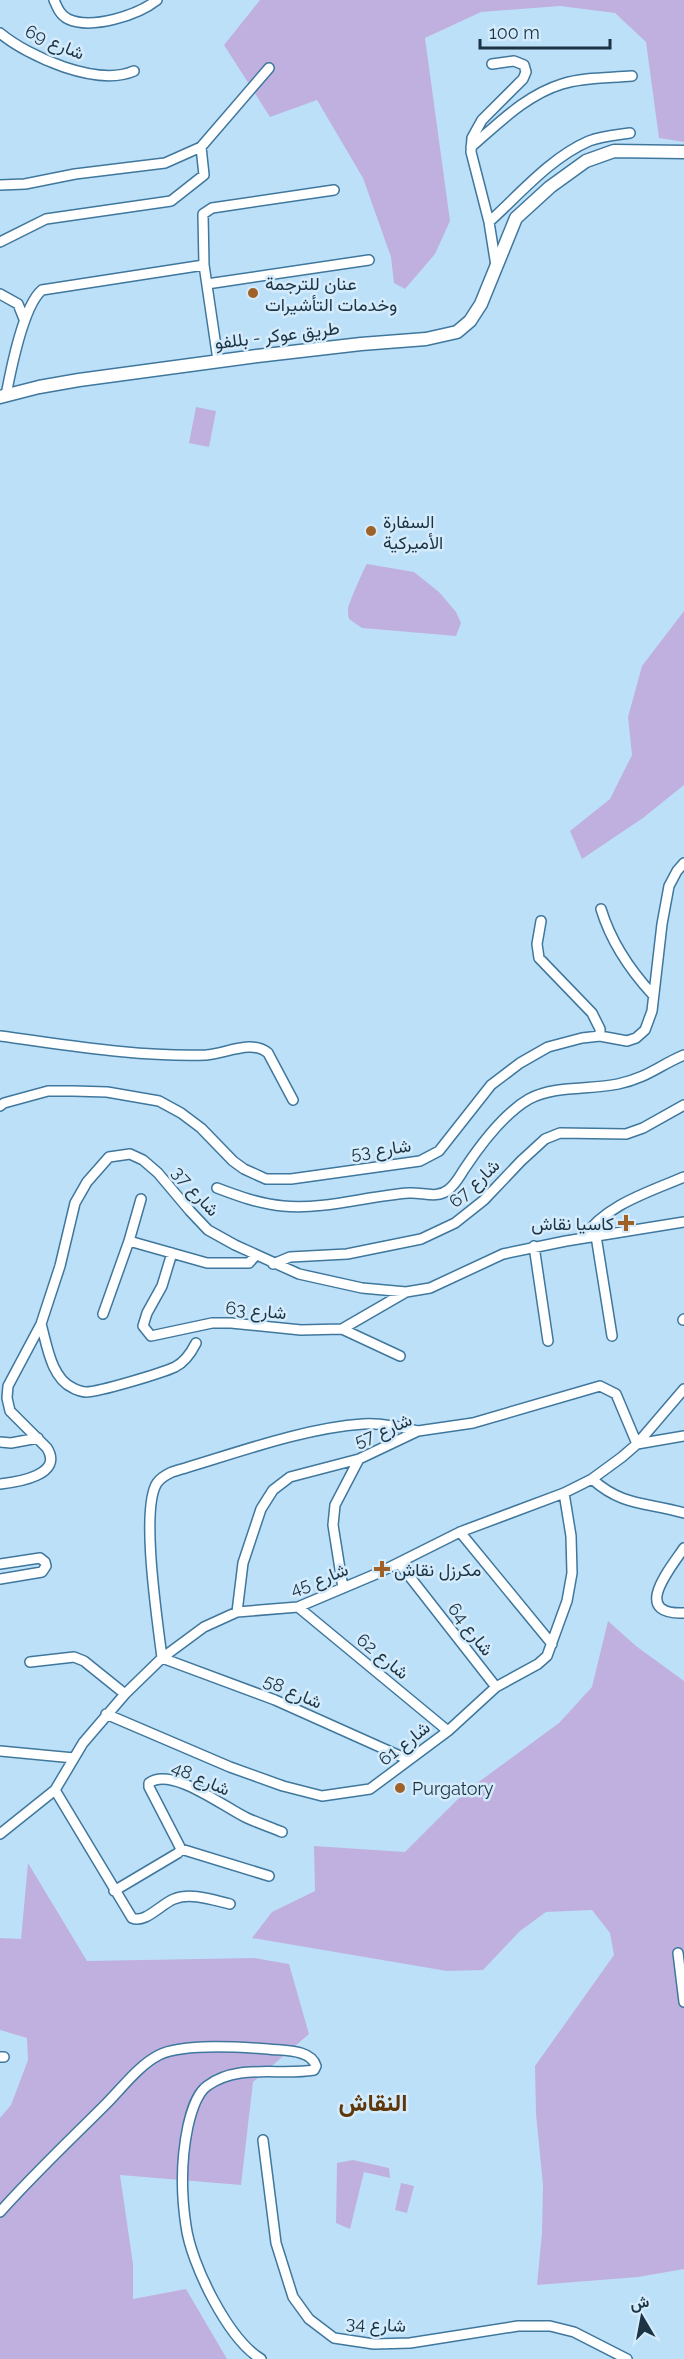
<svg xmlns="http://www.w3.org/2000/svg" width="684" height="2359" font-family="Raleway,Vazirmatn,sans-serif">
	<rect width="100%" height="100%" fill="#bde0f9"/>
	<path fill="#c0b0df" d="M260,0H684V142L659,138L646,42L615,13L560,6L481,12L425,38L450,221L435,254L405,289L394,283L391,257L363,178L317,100L270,117L224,45Z
		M196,407L216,411L209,447L189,443Z
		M367,564L414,572L439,592L456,612L461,623L456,636L362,628L349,619C348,616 348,613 348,609C348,605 364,568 367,564Z
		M684,611V785L643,818L582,859L570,831L610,799L632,755L628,717L642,666Z
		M608,1621L636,1646L684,1681V2269L638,2277L537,2285L542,2233L543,2185L536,2114L535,2066L614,1955L610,1933L592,1910L546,1912L520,1931L483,1970L447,1971L252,1938L272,1912L315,1891L314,1846L405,1852L465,1792L559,1723L592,1687Z
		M28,1863L87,1961L254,1958L289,1964L309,2034L253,2082L241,2185L120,2175L133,2264V2299L186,2289L227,2359H0V2118L11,2105L28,2060L27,2038L0,2030V1938L21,1939Z
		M353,2160L389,2168L390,2178L364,2172L350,2229L336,2223L337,2163Z
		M401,2183L414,2186L407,2213L395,2210Z"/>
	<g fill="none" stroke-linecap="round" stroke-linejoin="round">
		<g stroke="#3f779d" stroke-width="12">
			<path id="minor" d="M54,0C57,7 60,15 68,19C92,30 138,15 157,0
				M0,33C29,57 97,87 134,71
				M492,64L514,61L524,65L526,72L523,79L482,120L472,138L471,152L489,222L496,266
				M471,147C499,123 526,95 562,84C584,77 609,78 632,76
				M0,185L25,184L75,174L165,163L201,147L269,68
				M489,222C520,194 550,158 589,141C602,136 617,135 630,133
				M0,242L46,219L171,201L204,175L201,147
				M207,284L369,260
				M0,294L18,304L24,319
				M218,360L204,265L203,214L212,208L334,190
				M6,395C11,369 23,306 42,290L204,265
				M601,909C611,942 630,970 653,995
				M541,921L537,944L539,958L592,1013L600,1029V1036
				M0,1036C68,1045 137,1057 206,1055C225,1054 252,1039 268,1053L293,1100
				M0,1106L4,1103L48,1091H73L107,1092L159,1101L181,1113L201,1128L233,1161L244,1169L266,1179H291L420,1161L439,1151L491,1085L520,1063L548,1047L582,1038L600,1036L627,1041L636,1038L645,1030L652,1011L662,924L669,886L677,871L684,863
				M217,1188C238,1196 260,1204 283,1206C324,1210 367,1196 409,1193C422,1192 437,1199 448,1190C456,1184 459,1177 465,1168C481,1144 503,1114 529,1099C555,1085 590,1090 618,1084C647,1078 660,1065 684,1055
				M596,1236L612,1336
				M583,1238C605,1205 649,1192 684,1177
				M129,1241L207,1263H249L256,1255
				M534,1246L548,1341
				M172,1253L162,1286L147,1313L143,1326L151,1336L212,1323H231L301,1330L342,1329L406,1292
				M273,1264L290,1257L347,1254L421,1239L455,1223L484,1200L521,1161L545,1139L560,1133L626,1134L643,1128L684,1105
				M103,1314L129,1241L141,1199
				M683,1320L684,1319
				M41,1324C47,1345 51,1378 73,1388C76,1390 83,1392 86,1392C99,1392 162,1373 175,1367C185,1362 191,1353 196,1343
				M342,1329L400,1356
				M0,1442L11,1443L38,1438
				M592,1479C623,1507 647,1502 684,1513
				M0,1484C18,1482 64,1475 47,1448L10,1411L7,1398L8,1386L41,1324L60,1266L75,1203L87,1182L109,1157L130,1154L143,1160L158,1173L190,1211L208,1230L235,1245L299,1274L362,1288L406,1292L430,1288L503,1254L566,1241L684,1222
				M460,1532L552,1644
				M684,1548C669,1570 631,1615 684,1613
				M399,1563L496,1687
				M0,1564L40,1558L45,1562L46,1566L42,1572L0,1579
				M343,1588L333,1525L335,1505L359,1459
				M298,1607L448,1731
				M237,1612L243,1563L261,1509L273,1490L290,1477L359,1459L418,1431L473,1423L600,1386L616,1394L637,1444L684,1436
				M30,1662L74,1657L84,1661L125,1694
				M106,1714L230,1767L283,1786L322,1796L370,1789L448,1731L496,1687L538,1664L547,1656L567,1601L572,1573L571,1536L564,1493
				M0,1751L74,1758
				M409,1760L275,1700L162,1658C158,1624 140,1509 157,1483C161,1477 166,1475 172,1472C231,1455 302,1428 363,1424C382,1423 400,1427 418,1431
				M55,1790L132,1918C145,1924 161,1904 174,1899C191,1892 213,1900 230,1904
				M0,1834L55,1790L83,1743L125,1694L162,1658L204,1627L237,1612L298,1607L376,1574L460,1532L564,1493L592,1479L622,1457L637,1444L684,1389
				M181,1849L269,1876
				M114,1891L178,1853L181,1849L149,1787V1783C172,1766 225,1808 247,1818C258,1823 270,1827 282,1832
				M678,1953L684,2002
				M0,2057H4
				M263,2140L276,2243L293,2297L309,2319L334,2338L374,2344L410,2343L518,2326H550L574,2332L627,2359
				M0,2212C34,2174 70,2140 106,2104C122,2088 139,2065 159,2055C183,2043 241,2047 268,2049C284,2051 311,2049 316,2066L314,2070C280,2076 238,2063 207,2086C196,2094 191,2113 188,2126C181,2159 181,2193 186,2226C191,2264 228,2339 261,2359"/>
		</g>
		<g stroke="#3f779d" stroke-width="15">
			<path id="tertiary" d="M0,397L39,387L79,380L257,356L361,344L426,339L457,332L470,321L481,304L516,218L550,187L586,161L614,151L684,152"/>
		</g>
		<use href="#minor" stroke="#fff" stroke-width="9"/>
		<use href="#tertiary" stroke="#fff" stroke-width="12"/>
	</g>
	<g fill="#9f6127" stroke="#d4ebfc" stroke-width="2">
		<circle cx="253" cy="293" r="6"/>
		<circle cx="371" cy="531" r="6"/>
		<path d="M623 1214h6v6h6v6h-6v6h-6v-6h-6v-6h6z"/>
		<path d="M379 1560h6v6h6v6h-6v6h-6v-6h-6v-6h6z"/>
		<circle cx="400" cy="1788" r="6"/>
	</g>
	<g text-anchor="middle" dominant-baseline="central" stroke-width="5" stroke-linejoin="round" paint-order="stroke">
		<g font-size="18" fill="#1b3343" stroke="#d4ebfc">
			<text transform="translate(55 42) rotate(23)">شارع 69</text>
			<text transform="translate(277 335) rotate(-7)">طريق عوكر - بللفو</text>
			<text transform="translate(381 1149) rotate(-8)">شارع 53</text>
			<text transform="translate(474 1183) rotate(-43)">شارع 67</text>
			<text transform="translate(196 1191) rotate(48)">شارع 37</text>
			<text transform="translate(256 1310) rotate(5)">شارع 63</text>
			<text transform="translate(383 1430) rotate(-23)">شارع 57</text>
			<text transform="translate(319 1579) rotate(-21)">شارع 45</text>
			<text transform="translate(471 1629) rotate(52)">شارع 64</text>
			<text transform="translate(383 1656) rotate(39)">شارع 62</text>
			<text transform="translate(293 1691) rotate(23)">شارع 58</text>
			<text transform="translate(404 1743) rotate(-38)">شارع 61</text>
			<text transform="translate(201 1778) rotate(23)">شارع 48</text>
			<text transform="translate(376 2324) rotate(3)">شارع 34</text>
		</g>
		<g font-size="18" fill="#1b3343" stroke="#d4ebfc" text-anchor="start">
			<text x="265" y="283">عنان للترجمة<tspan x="265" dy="21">وخدمات التأشيرات</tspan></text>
			<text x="383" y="521">السفارة<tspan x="383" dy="21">الأميركية</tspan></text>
			<text x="614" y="1223" text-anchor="end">كاسيا نقاش</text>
			<text x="394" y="1569">مكرزل نقاش</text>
			<text x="412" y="1788">Purgatory</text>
		</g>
		<g font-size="24" font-weight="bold" fill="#5f350a" stroke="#d4ebfc">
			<text x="373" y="2102">النقاش</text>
		</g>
	</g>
	<g transform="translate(642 2317) rotate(350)" stroke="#d4ebfc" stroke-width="4.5" paint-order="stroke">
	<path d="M0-4.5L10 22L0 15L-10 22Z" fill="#1b3343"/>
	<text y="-9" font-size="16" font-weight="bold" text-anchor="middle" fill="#1b3343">ش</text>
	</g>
	<path d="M480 39v9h130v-9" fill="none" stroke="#1b3343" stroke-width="3"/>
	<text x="489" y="39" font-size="18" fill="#1b3343" stroke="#d4ebfc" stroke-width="4.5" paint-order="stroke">100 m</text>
</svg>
